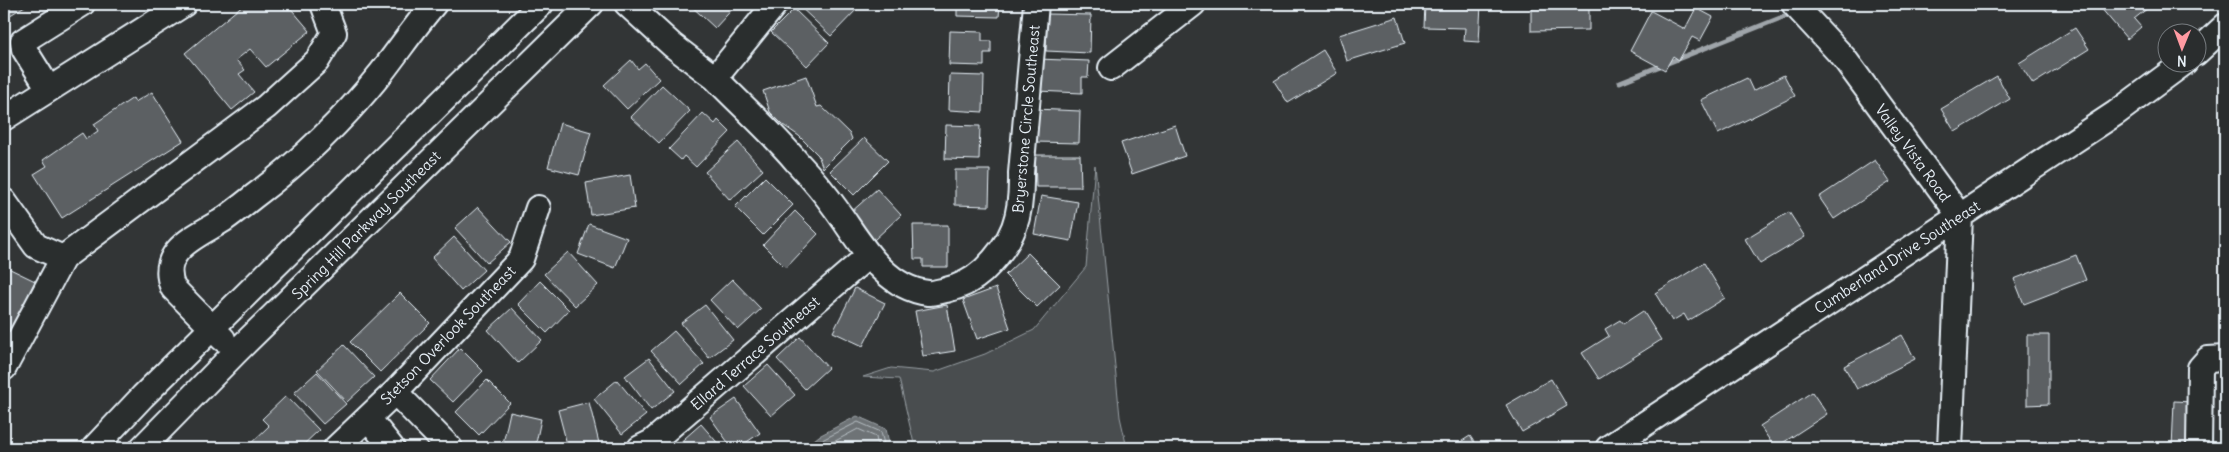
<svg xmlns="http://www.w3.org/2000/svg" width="2229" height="452" font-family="Delius,sans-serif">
	<rect width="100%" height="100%" fill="#323536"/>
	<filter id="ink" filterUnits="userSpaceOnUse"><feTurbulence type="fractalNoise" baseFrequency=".02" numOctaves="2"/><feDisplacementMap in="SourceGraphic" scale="10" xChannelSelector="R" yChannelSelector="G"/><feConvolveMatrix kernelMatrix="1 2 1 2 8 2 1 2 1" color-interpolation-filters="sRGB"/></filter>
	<g filter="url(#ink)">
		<path fill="#494d4f" stroke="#989fa4" d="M1095,165L1120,417L1127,448H915L899,379L863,377L891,368L934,372L985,354L1034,330L1086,267Z"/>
		<path fill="#6e7376" stroke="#9fa5aa" d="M857,416L886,429L890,448H804L819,436Z"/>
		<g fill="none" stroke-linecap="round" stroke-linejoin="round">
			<path stroke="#b7bfc4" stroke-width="1" d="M812,448L822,440L858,422L881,432L885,448
				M822,448L858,429L876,437L878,448"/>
			<path stroke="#9fa5aa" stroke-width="5" d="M1806,8L1817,4
				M1620,82L1793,13"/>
		</g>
		<path fill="#5c6063" stroke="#e8f1f8" d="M4,4H28L4,19Z
			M244,4H287L310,31L266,67L250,49L236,60L245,70L239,74L254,92L232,110L185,53Z
			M689,4H737L715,28Z
			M797,4H855L859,7L831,36Z
			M957,4H1000L999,17L957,16Z
			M1425,4H1481L1479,42L1464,41L1465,28L1424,27Z
			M1531,4H1589V30L1531,31Z
			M2104,4H2153L2134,19L2141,27L2127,39L2100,7Z
			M2157,4H2167L2161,9Z
			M1696,8L1713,17L1700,41L1692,37L1679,60L1673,56L1665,70L1630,51L1651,11L1685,29Z
			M794,9L829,43L807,66L771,32Z
			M1047,14L1091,15L1090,53L1046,51Z
			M1397,17L1405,43L1347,61L1339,35Z
			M2075,28L2089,49L2033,84L2019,63Z
			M950,31L982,32V41H991V53H984V66L949,65Z
			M1323,50L1337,73L1288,103L1274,81Z
			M1038,59L1089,61L1088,77H1082V93L1036,91Z
			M631,60L638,69L645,63L659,79L627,109L604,85Z
			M950,75L984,76L983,112L949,110Z
			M1784,75L1795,96L1718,134L1701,100L1747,78L1753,91Z
			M806,76L817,107L821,106L850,134L852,139L823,168L818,155L799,136L783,125L770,112L763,91Z
			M1997,76L2010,99L1955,132L1941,109Z
			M662,85L690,111L659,143L631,117Z
			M152,92L183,141L62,218L34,174L47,166L43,160L82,133L86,139L98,131L94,124L133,98L135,102Z
			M1035,109L1080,111L1079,143L1034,142Z
			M703,113L715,124L718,120L730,132L696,167L684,156L681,160L669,149Z
			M560,123L591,132L579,175L548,167Z
			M946,125L980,126L979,160L945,159Z
			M1175,125L1185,156L1132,174L1121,143Z
			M864,138L888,161L854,195L830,171Z
			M738,142L763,170L730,200L705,172Z
			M1035,155H1080L1081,187H1036Z
			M1875,160L1890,182L1834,219L1819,197Z
			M955,170H990L989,206L955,205Z
			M630,175L635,208L591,215L586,183Z
			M765,177L793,205L763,235L735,207Z
			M877,189L901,215L874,240L850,213Z
			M1041,196L1078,202L1071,241L1034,234Z
			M478,207L511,242L487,263L455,228Z
			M795,211L818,234L786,268L763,245Z
			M1789,212L1805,237L1760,264L1745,239Z
			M589,224L627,238L615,268L578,254Z
			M913,225H948V267H923V259H914Z
			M454,237L484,270L461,291L432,258Z
			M568,252L598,285L575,306L544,274Z
			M1028,253L1060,285L1037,307L1005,275Z
			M2076,255L2086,280L2024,304L2014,279Z
			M1704,263L1725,298L1688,321L1684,314L1672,321L1655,293Z
			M4,266L35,281L4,344Z
			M732,279L761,309L738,330L710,300Z
			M540,281L569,310L547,333L518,304Z
			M855,288L885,303L863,346L833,332Z
			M996,288L1010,328L977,339L963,300Z
			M400,293L430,323L380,372L350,342Z
			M705,305L733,340L709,358L681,323Z
			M947,305L955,351L923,356L915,311Z
			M512,308L542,340L518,363L488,330Z
			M1643,311L1661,340L1599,379L1582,353L1609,336L1605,329L1620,320L1623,324Z
			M674,331L704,364L682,384L651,351Z
			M1902,335L1915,359L1857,389L1844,366Z
			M2027,335H2049V404L2027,405Z
			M800,337L828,368L805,389L777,359Z
			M344,345L374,377L347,402L317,370Z
			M460,348L483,371L453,402L430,380Z
			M649,358L675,391L651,410L625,376Z
			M768,365L795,395L771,416L744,386Z
			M317,372L346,404L323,424L294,393Z
			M1551,379L1567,406L1522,432L1506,405Z
			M487,380L510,403L479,435L456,412Z
			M617,380L646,415L622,434L594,399Z
			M1812,392L1827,414L1775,448L1760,426Z
			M286,396L319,430L300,448H246L269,426L262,419Z
			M736,399L760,433L738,448H732L710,417Z
			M2174,401L2192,402L2190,448H2172Z
			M589,402L599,443L579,448H568L558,410Z
			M510,412L541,419L535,448H502Z
			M701,424L722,448H679L676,446Z
			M1470,436L1478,448H1451Z"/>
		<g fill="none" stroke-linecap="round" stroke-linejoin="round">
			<g stroke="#e8f1f8" stroke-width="28">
				<path id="minor" d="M627,4L672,45L715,78
					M775,4L715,78C742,106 772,132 797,162C811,177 824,192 836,209C859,240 883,288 928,293C933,294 940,291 946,290C959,287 973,280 983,271C1014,241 1022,217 1021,173L1036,4
					M1794,4L1844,58L1960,216L1950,448
					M2196,53L2225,26
					M1111,68L1193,4
					M49,89L24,49L23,41L82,4
					M4,118L184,4
					M4,201L36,246L63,258
					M223,339L173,288C157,250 198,236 223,220C233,213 243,205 253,197C300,162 344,119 381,73C399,50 415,26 434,4
					M4,368L63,258L266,107L317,61L334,33L323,4
					M395,392L450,448
					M368,418L392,448
					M94,448L143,396L541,4
					M142,448L236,352L591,4
					M336,448L395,392L521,259L538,208
					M640,448L652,442L868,256
					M1608,448L2116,113L2185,62
					M2199,448L2200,368L2208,359L2225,358"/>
			</g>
			<use href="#minor" stroke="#2a2d2e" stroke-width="24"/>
		</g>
	</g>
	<g text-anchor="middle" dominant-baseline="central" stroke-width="5" stroke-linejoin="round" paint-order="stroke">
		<g font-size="15" fill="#e8f1f8" stroke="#2a2d2e">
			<text transform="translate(1026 119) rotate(-85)">Bryerstone Circle Southeast</text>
			<text transform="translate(1913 153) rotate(54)">Valley Vista Road</text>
			<text transform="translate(366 225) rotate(-45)">Spring Hill Parkway Southeast</text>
			<text transform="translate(1897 257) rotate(-33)">Cumberland Drive Southeast</text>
			<text transform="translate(448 335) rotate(-46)">Stetson Overlook Southeast</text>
			<text transform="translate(755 353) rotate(-41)">Ellard Terrace Southeast</text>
		</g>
	</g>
	<rect width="2229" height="452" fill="none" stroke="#2a2d2e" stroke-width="20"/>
	<rect x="10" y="10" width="2209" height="432" fill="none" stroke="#e8f1f8" stroke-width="2" filter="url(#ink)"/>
	<g transform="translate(2182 48) rotate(181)"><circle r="24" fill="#2a2d2e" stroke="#767b7f"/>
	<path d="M0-4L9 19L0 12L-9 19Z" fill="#ff9aa2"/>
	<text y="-8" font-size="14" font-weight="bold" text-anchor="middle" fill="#e8f1f8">N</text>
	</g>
</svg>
